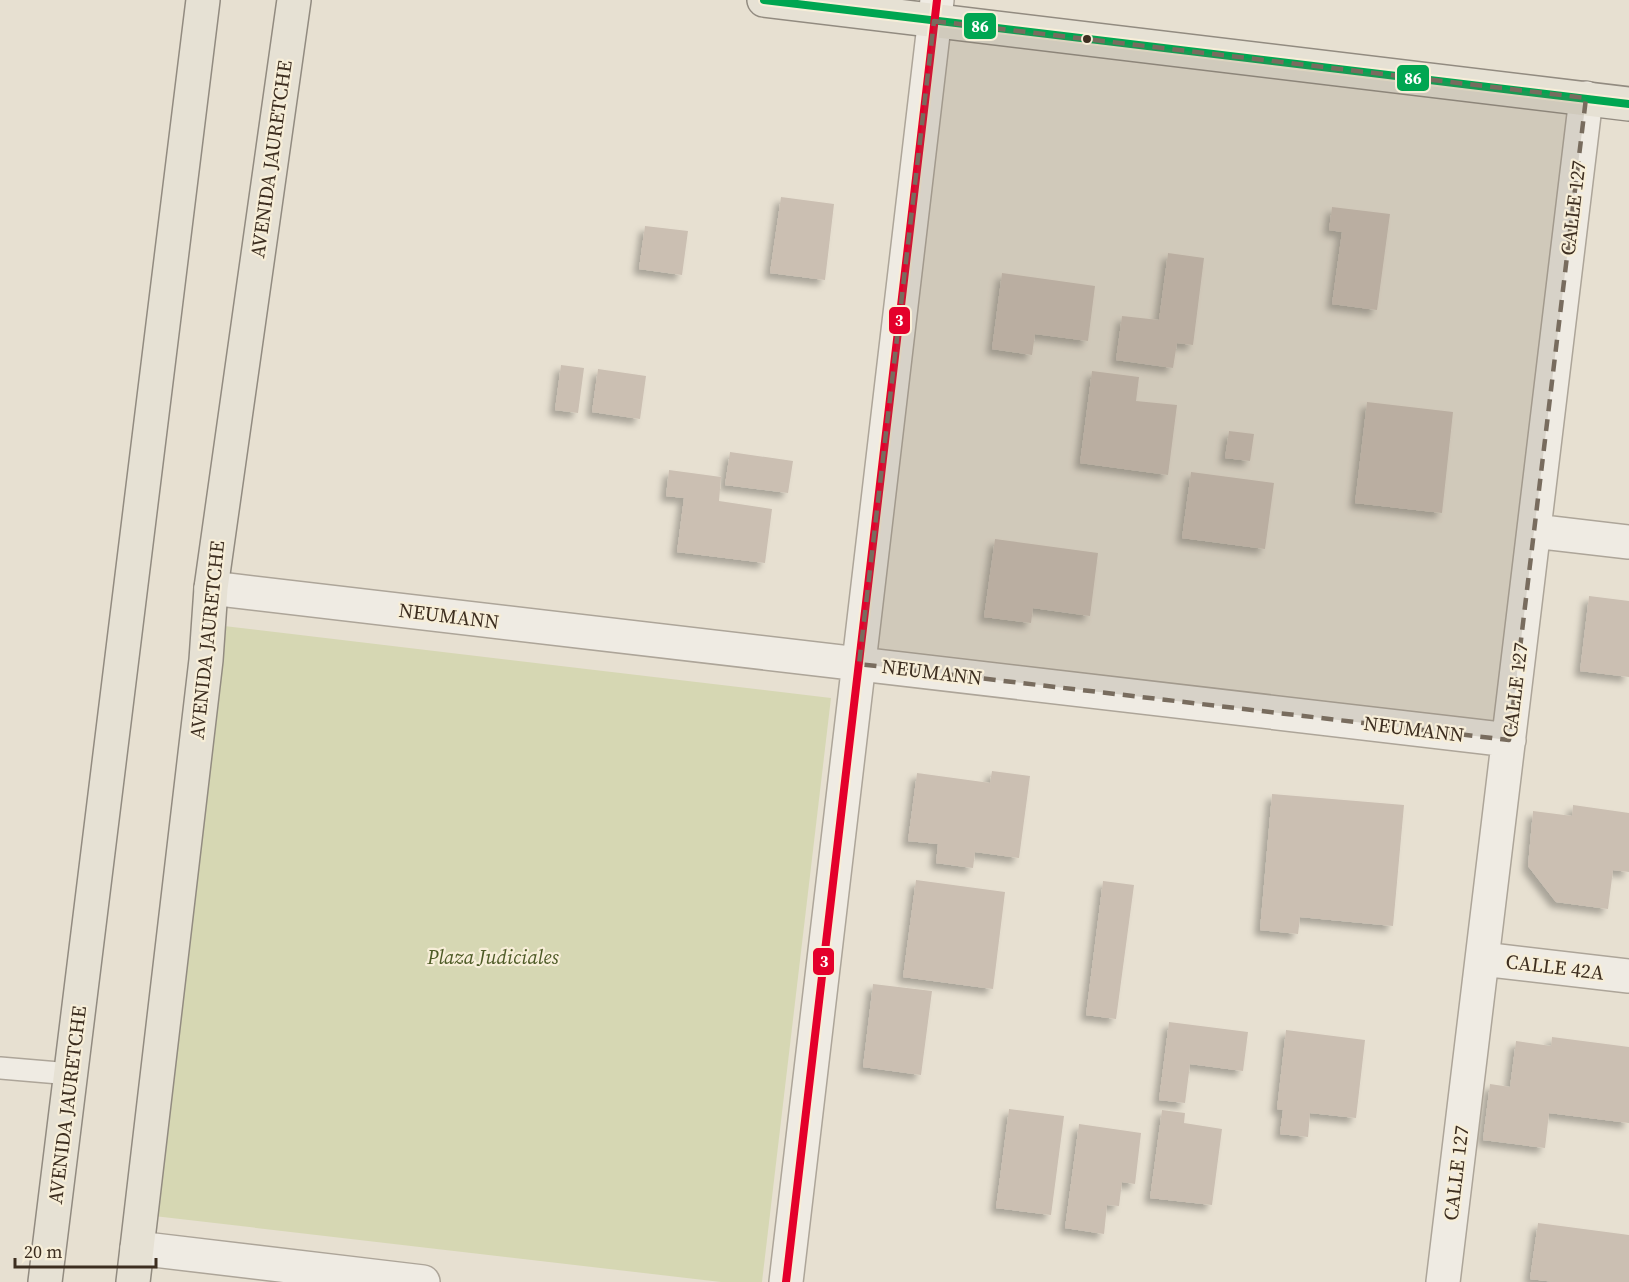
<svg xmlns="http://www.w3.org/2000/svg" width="1629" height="1282" font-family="'Source Serif 4',serif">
	<defs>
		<filter id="shadow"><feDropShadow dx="-5.5" dy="5.5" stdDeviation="3" flood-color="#0004"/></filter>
	</defs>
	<rect width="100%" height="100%" fill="#e7e0d1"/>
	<path fill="#d6d7b3" d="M224,626L831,698L762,1282H721L154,1216Z"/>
	<path fill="#cbbfb2" filter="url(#shadow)" d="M781,197L834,204L825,280L770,273Z
		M1332,207L1390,214L1377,310L1332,304L1342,232L1329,230Z
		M645,226L688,231L682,275L639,269Z
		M1168,253L1204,258L1193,345L1177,343L1173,368L1116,360L1122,316L1159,320Z
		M1002,273L1095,286L1088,341L1035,334L1032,355L992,349Z
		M561,365L584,368L578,413L555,410Z
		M598,369L646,376L640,419L592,412Z
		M1092,371L1139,377L1136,401L1177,405L1168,475L1080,463Z
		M1367,402L1453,412L1442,513L1355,503Z
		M1229,431L1254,434L1250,461L1225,458Z
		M730,452L793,461L788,493L725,485Z
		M669,470L721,477L719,501L772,509L765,563L677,552L684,498L666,496Z
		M1191,472L1274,483L1265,549L1182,538Z
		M995,539L1098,553L1090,616L1033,608L1031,623L984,617Z
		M1589,596L1629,601V677L1580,671Z
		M992,771L1030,776L1019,858L975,852L973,868L936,863L938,844L908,841L917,773L990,783Z
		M1272,794L1404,805L1393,926L1300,917L1298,934L1260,930Z
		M1573,805L1629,813V872L1613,870L1608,909L1556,902L1528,866L1533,811L1572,816Z
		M916,880L1005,892L993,989L903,977Z
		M1103,881L1134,885L1116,1019L1086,1015Z
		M873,984L932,991L921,1075L863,1067Z
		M1169,1022L1248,1032L1243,1071L1190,1064L1185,1103L1159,1100Z
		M1286,1030L1365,1040L1356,1118L1310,1113L1308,1137L1280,1134L1283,1110L1277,1109Z
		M1552,1037L1629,1047V1123L1549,1113L1545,1148L1483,1140L1490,1084L1510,1087L1516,1041L1551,1046Z
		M1009,1109L1064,1116L1051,1215L996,1208Z
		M1162,1110L1185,1113L1184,1123L1222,1129L1212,1205L1150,1198Z
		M1079,1124L1141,1133L1135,1184L1122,1182L1119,1206L1107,1205L1104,1234L1065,1228Z
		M1538,1223L1629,1235V1282H1555L1530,1279Z"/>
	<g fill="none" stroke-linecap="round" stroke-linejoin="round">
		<g stroke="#ada599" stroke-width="24">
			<path id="service" d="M0,1068L71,1074"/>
		</g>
		<g stroke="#ada599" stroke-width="36">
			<path id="minor" d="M1534,531L1629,542
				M211,588L1509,740
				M1482,959L1629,976
				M137,1248L423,1282
				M786,1282L937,0
				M1443,1282L1586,98"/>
		</g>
		<g stroke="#928b80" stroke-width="36">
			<path id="primary" d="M764,0L1629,104
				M45,1282L203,0
				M133,1282L206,660L211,588L294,0"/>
		</g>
		<use href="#service" stroke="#efebe3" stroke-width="21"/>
		<use href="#minor" stroke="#efebe3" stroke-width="33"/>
		<use href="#primary" stroke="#e6e1d4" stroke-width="33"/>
		<g stroke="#f7eed8" stroke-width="12">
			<path id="bus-1" d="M764,0L1629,104"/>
		</g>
		<g stroke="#f7eed8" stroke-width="12">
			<path id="bus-2" d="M786,1282L937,0"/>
		</g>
		<use href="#bus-1" stroke="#00a651" stroke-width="8"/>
		<use href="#bus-2" stroke="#e4002b" stroke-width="8"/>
	</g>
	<path fill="#786c5e" fill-opacity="0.2" stroke="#786c5e" stroke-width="4.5" stroke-dasharray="12 8" stroke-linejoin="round" d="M934,21L1586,98L1509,740L859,664Z"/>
	<circle fill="#3d2e20" stroke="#f7eed8" stroke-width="2" cx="1087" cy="39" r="5"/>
	<g text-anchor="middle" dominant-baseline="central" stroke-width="4.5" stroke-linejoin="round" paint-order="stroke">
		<g font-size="20" fill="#3d2e20" stroke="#f7eed8">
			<text transform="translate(271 159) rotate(-82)">AVENIDA JAURETCHE</text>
			<text transform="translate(1573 208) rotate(-83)">CALLE 127</text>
			<text transform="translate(449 616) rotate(7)">NEUMANN</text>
			<text transform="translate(207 640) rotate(-84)">AVENIDA JAURETCHE</text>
			<text transform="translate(932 672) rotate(7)">NEUMANN</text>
			<text transform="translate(1515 690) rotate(-83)">CALLE 127</text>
			<text transform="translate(1414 729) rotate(7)">NEUMANN</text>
			<text transform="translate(1555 967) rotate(7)">CALLE 42A</text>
			<text transform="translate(67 1105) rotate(-83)">AVENIDA JAURETCHE</text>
			<text transform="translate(1456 1173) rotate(-83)">CALLE 127</text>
		</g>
		<g font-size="20" font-style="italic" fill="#4d5a26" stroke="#f7eed8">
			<text x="493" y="957">Plaza Judiciales</text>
		</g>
	</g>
	<g stroke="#f7eed8" stroke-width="2">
		<rect x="963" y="12" width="34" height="28" rx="6" fill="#00a651"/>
		<rect x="1396" y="64" width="34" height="28" rx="6" fill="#00a651"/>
		<rect x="888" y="306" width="23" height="29" rx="6" fill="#e4002b"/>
		<rect x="812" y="947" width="23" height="29" rx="6" fill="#e4002b"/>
	</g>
	<g font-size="16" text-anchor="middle" font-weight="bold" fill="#fff">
		<text x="980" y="32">86</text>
		<text x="1413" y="84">86</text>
		<text x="899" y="326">3</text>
		<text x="824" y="967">3</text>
	</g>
	<path d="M15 1258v9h141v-9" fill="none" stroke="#3d2e20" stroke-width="3"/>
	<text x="24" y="1258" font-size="18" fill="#3d2e20" stroke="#f7eed8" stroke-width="4.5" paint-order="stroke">20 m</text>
</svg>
